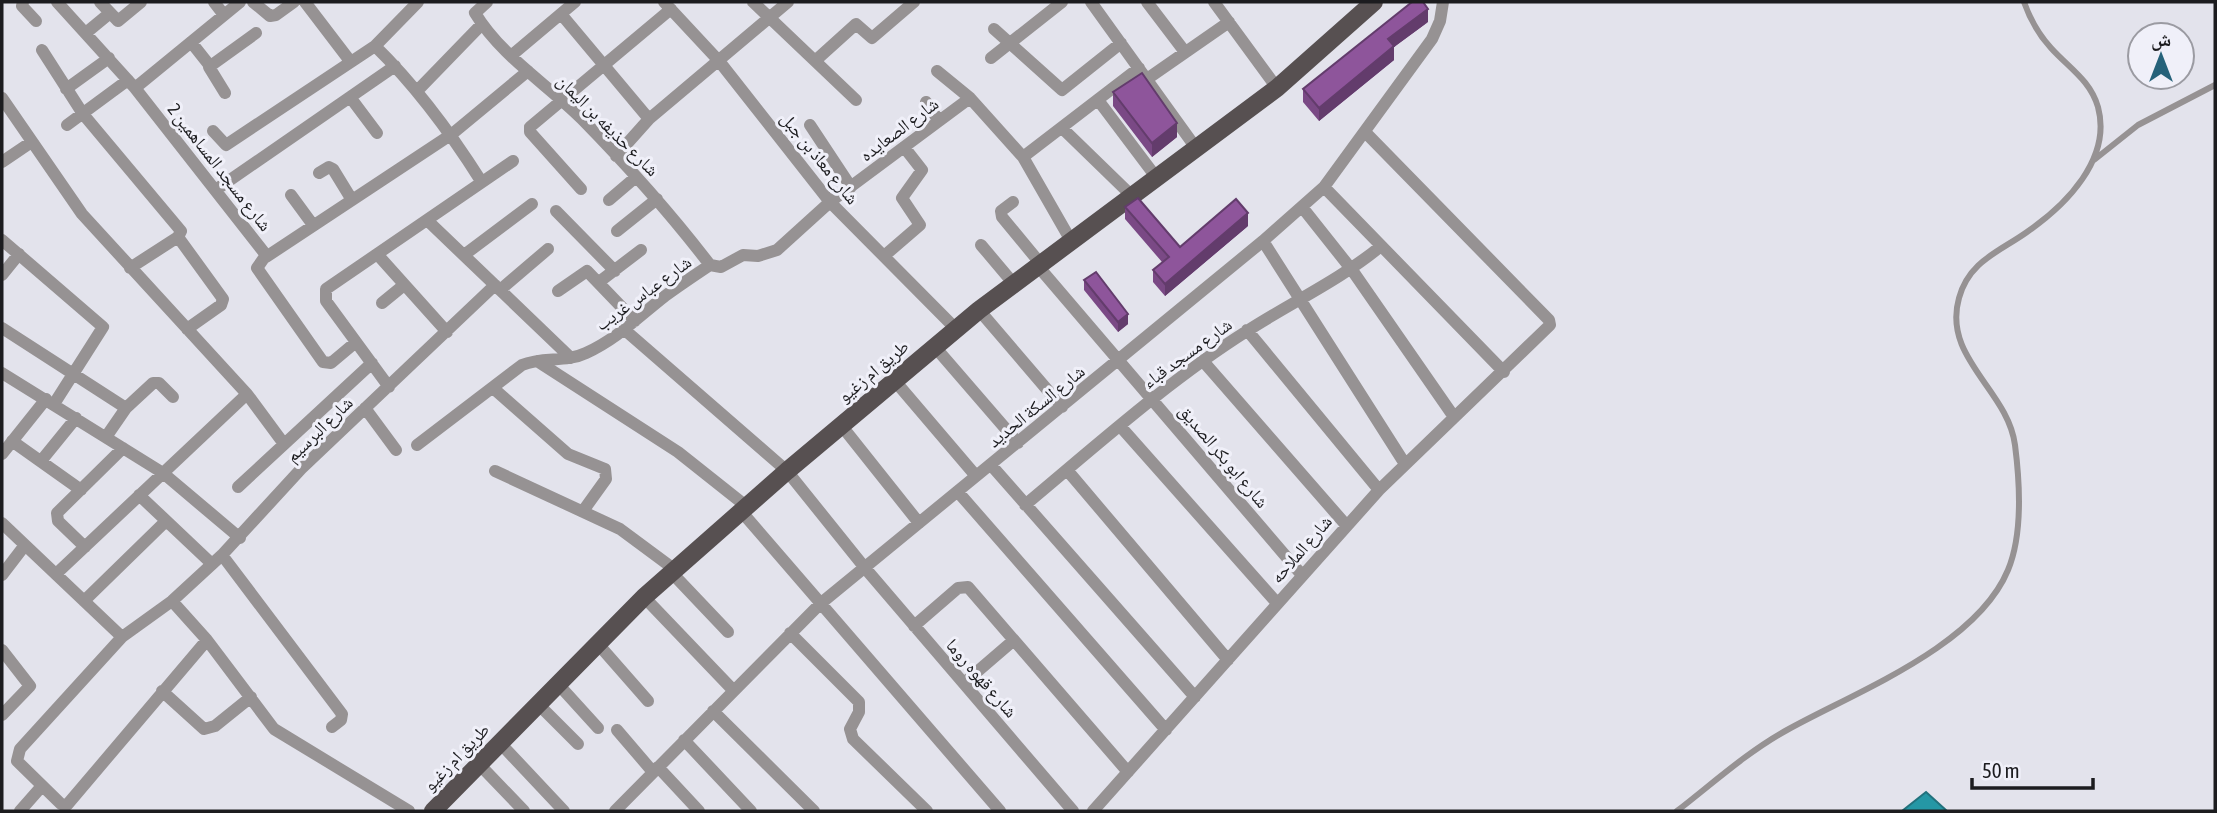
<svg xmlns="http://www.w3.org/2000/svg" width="2217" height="813" font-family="'Asap Condensed','Noto Naskh Arabic',sans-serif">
	<rect width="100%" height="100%" fill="#e3e3ec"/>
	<path fill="#2597a5" stroke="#22727d" stroke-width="2" d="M1926,792L1947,811H1902Z"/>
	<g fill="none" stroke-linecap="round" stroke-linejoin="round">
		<path stroke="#969293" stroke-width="6" d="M2094,160L2138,125L2215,85
			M1677,811C1712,784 1747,752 1787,730C1855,692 1976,647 2008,570C2023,534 2020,484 2015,445C2008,390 1942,358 1959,298C1969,261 1999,252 2027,232C2066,205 2112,159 2098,107C2090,80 2069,68 2051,48C2039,35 2030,19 2024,2"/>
		<path stroke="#969293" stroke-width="12" d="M23,2L22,6L36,21
			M57,2L135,88L266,255L257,268L323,362L331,363L356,342
			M100,2L118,21L141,2
			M214,2L224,15
			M253,2L270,16L276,15L294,2
			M305,2L350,61
			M487,2L475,13C501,56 547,84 582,119C627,165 671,214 710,265
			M664,2L719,61L830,202L956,329
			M753,2L856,100
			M1091,2L1196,148
			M1147,2L1185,52
			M1214,2L1277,88
			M561,14L649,119
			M994,29L1062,90L1121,43
			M87,32L110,13
			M191,42L210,66
			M375,46C417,87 450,132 481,181
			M42,50L83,114L181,231L178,237L130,268
			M512,55L575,2
			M991,58L1062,2
			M815,61L856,24L872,38L914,2
			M937,71L970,98L1023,157L1070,239
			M1147,79L1229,22
			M135,88L240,2
			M66,89L109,58
			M418,90L482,24
			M225,93L209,67L256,33
			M350,97L377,133
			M2,98L82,214L247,394L284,444
			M1098,100L1156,177
			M926,102L939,121
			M67,125L128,80
			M810,125L851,187
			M1062,128L1131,195
			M213,131L226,145L375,46L418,2
			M616,156L649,119L788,2
			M1023,157L1139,68
			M2,162L30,143
			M319,173L329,167L333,169L352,200
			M1324,187L1504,372
			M217,189L395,66
			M581,189L530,132V127L671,9
			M291,195L313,225
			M609,200L636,177
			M1013,202L1001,211L1002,217L1040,263
			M1302,207L1352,270L1454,417
			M556,211L615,271
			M428,221L571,358
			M617,231L657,199
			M178,237L223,299L221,305L187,329
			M2,240L103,327L54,404
			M1263,241L1405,464
			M981,245L1014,284
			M377,254L447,332
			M464,255L532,204
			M884,256L920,225L902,198L922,170L904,147
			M266,257L452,134L528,71
			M710,265L721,267L743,255L758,256L777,250L830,202L970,98
			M1037,265L1301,574
			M2,275L19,254
			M599,282L641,250
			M500,290L548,249
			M558,291L587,271L635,321
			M382,303L404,285
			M979,310L1062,407
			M2,328L126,408
			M1247,330L1379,490
			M626,331L787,471L865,568L1073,811
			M935,347L1018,443
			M537,361L678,452L746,506
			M1203,361L1346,525
			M2,373L163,473L240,538
			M895,381L976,476
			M389,387L326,301V289L513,161
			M493,388L568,454L605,469L606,479L583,511
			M365,408L396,450
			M841,425L919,523
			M1120,426L1277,603
			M106,437L126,408L153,383H159L173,397
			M12,441L81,490
			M417,445L522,365C543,356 565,363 586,353C617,339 638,317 665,296C680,285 695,275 710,265
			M2,454L46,399
			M41,461L76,418
			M991,465L1195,697
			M1067,470L1228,660
			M495,471L620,529L674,569
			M238,487L372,363
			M958,492L1166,730
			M139,495L212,564
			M1025,505C1097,445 1168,381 1247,331C1292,302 1340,280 1381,246
			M741,511L1000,811
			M2,523L122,637
			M85,547L58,521L57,513L123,448
			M222,555L342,714L341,720L332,727
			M671,572L728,632
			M56,574L247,394
			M2,575L25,545
			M644,597L733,690
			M84,601L166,521
			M172,601L207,640L274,729L409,811
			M914,626L958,588L968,587L1128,772
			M790,633L859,702V712L850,729L853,739L927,811
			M207,640L67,805L61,804L17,761L20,749L122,637L172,601L222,555L301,469L495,285
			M598,644L648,701
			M2,650L30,686L2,715
			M964,683L1014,640
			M558,684L598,728
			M162,691L204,729L215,726L251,697
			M538,704L578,744
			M713,711L814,811
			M617,730L653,772
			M684,740L751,811
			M500,743L564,811
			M479,764L524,811
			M658,767L699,811
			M20,811L42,786
			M615,811L820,604L1263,241L1324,187L1432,39L1440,21L1443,2
			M1093,811L1379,490L1550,325L1549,320L1366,133"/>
		<path stroke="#575051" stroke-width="18" d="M433,811L644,597L787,471L979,310L1277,88L1374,2"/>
	</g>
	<path fill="#7a4985" d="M1428,22L1394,47V60L1319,121L1303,102V89Z
		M1113,92L1177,137L1152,157L1113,106Z
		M1125,207L1180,247L1248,226L1165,296L1153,282V270L1162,262L1125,219Z
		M1084,280L1128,324L1118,332L1084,290Z"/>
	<path fill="#633c6c" d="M1428,9V22L1394,47V60L1319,121V108L1388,39Z
		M1177,123V137L1152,157V143Z
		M1248,213V226L1165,296V284Z
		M1128,314V324L1118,332V322Z"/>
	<path fill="#8e559b" stroke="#633c6c" stroke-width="2" d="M1412,2H1423L1428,9L1388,39L1394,46L1319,108L1303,89Z
		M1142,73L1177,123L1152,143L1113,92Z
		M1138,198L1180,247L1236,199L1248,213L1165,284L1153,270L1169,257L1125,207Z
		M1096,272L1128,314L1118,322L1084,280Z"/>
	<g text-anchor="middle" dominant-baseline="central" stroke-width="6" stroke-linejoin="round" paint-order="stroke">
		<g font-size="18" fill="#1c1c1f" stroke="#f0f0f9">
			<text transform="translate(608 125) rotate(45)">شارع حذيفه بن اليمان</text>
			<text transform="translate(899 129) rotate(-37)">شارع الصعايده</text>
			<text transform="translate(820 158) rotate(51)">شارع معاذ بن جبل</text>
			<text transform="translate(220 167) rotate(52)">شارع مسجد المساهمين 2</text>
			<text transform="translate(643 293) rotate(-36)">شارع عباس غريب</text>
			<text transform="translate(1187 353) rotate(-36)">شارع مسجد قباء</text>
			<text transform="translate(873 371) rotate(-40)">طريق ام زغيو</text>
			<text transform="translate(1036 406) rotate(-39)">شارع السكة الحديد</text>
			<text transform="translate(319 429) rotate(-44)">شارع البرسيم</text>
			<text transform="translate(1224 456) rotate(50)">شارع ابو بكر الصديق</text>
			<text transform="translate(1301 549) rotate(-49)">شارع الملاحه</text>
			<text transform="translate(982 678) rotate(49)">شارع قهوه روما</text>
			<text transform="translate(456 757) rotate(-46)">طريق ام زغيو</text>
		</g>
	</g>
	<rect width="2217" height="813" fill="none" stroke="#1c1c1f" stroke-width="7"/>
	<g transform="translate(2161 56)"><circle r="33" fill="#f0f0f9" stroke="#9b9ba2" stroke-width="2"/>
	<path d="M0-5L12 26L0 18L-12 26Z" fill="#26627a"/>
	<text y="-10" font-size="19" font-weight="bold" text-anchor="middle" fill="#1c1c1f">ش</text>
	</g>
	<path d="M1972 778v10h121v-10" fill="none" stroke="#1c1c1f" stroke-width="3.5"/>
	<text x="1982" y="778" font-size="21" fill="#1c1c1f" stroke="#f0f0f9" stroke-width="5" paint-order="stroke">50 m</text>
</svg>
